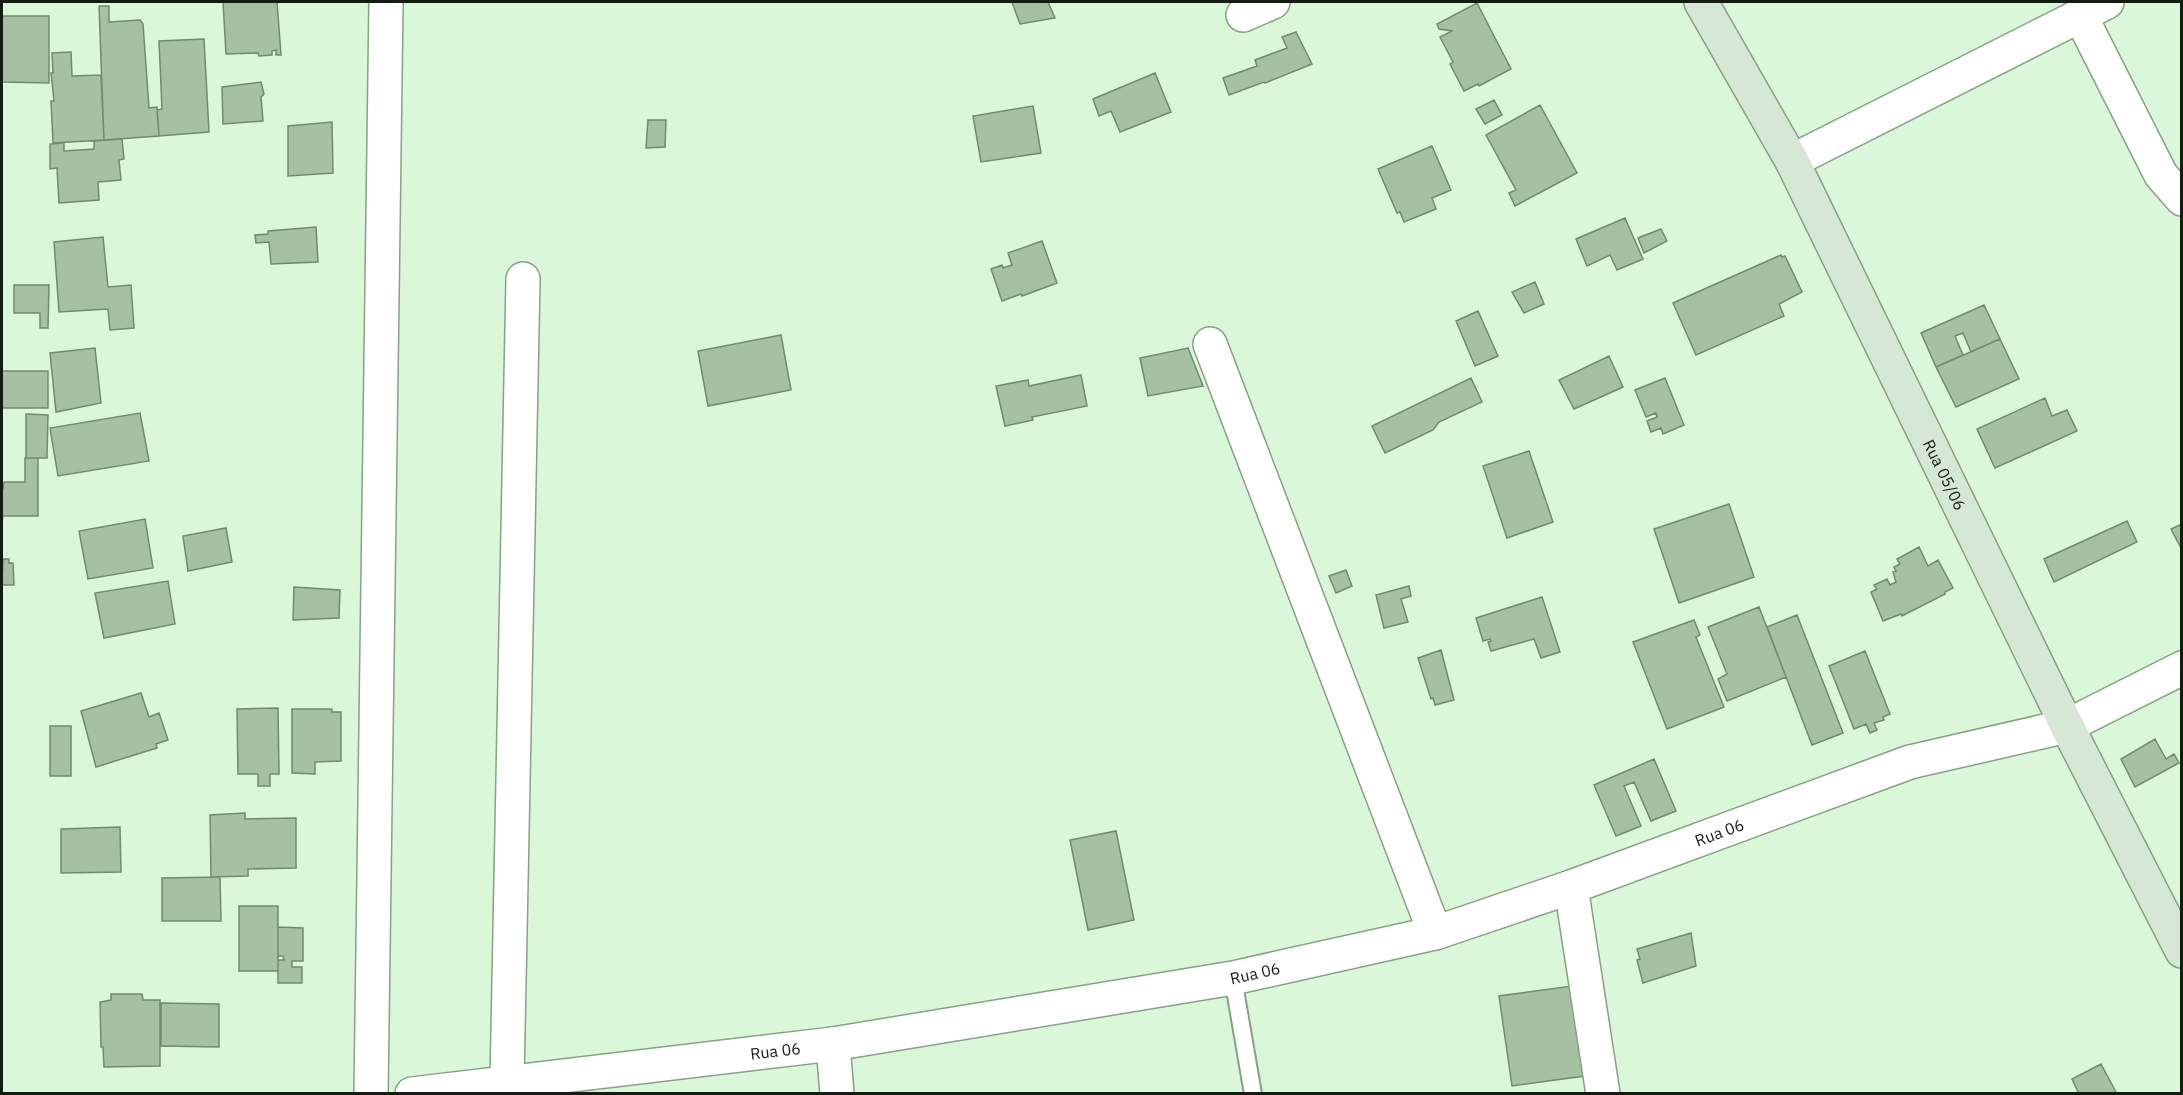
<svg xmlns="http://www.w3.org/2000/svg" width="2183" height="1095" font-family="'IBM Plex Sans',sans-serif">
	<rect width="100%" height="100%" fill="#dbf7d9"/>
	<path fill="#a6c0a3" stroke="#718a6f" stroke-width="1.5" d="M223,2H277L281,55H276V50L272,51V55L259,56L258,53L226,54Z
		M1012,2H1048L1055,18L1020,24Z
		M1477,3L1511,69L1479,86L1478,84L1464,91L1450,64L1453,62L1440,37L1452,31L1439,29L1437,24Z
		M99,6H109V22L140,20L143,24L149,108L157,107L159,136L104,140Z
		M2,16H49V83L2,82Z
		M1296,32L1312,64L1265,83L1264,82L1229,95L1223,78L1257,66L1255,60L1287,48L1282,37Z
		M204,39L209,132L159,136L157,110L162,109L159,41Z
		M71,52L72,76L101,75L104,140L53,143L51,101H54L51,73H53L52,53Z
		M1155,73L1171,112L1120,132L1111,111L1099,116L1093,99Z
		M261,82L264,94L261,97L263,121L223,124L222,87Z
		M1494,100L1502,115L1485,124L1476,109Z
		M1540,105L1577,173L1515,206L1509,193L1516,190L1486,135Z
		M1033,106L1041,153L981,162L973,116Z
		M648,120H666L665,147L646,148Z
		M332,122L333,173L288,176V126Z
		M122,139L124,159L119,160L121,180L98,182L99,200L59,203L57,168L50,169V144L64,143V151L94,149V141Z
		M1432,146L1451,190L1432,198L1436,209L1404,222L1400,212L1397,213L1378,169Z
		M1625,218L1643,259L1617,270L1610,255L1587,266L1576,239Z
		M316,227L318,262L271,264L269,242L256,243L255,235L268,234V231Z
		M1661,229L1667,241L1644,253L1638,238Z
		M103,237L108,287L131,285L134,328L110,330L108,309L59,312L54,242Z
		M1042,241L1057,283L1022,296L1021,294L1002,301L991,269L1002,265L1003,268L1012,265L1008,253Z
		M1781,255L1782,257L1785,256L1802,292L1779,304L1784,316L1696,355L1673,303Z
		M1535,282L1544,304L1524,313L1512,292Z
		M14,285H49L48,328H40V313H14Z
		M1984,305L2000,339L1971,352L1963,333L1955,336L1963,355L1936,367L1921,333Z
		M1478,311L1498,356L1475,366L1456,321Z
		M781,335L791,390L708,406L698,351Z
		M2000,339L2019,379L1956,407L1936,367Z
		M95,348L101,403L56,412L50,353Z
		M1188,348L1203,386L1148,396L1140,358Z
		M1609,356L1623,387L1574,409L1559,380Z
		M2,371H48V408H2Z
		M1081,375L1087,406L1032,417L1033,420L1005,426L996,386L1028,380L1029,386Z
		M1471,378L1482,402L1439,422L1433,430L1385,453L1372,426Z
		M1665,378L1684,425L1663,434L1661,428L1651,432L1647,421L1657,417L1656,413L1646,417L1635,390Z
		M2045,398L2052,416L2067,410L2077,431L1995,468L1977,429Z
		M140,413L149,461L58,476L50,428Z
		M26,414L48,415L47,458H26Z
		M1529,451L1553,522L1507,538L1483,466Z
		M25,458H38V516H3L2,522V489H3L4,482H25Z
		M1729,504L1754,577L1679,603L1654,529Z
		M145,519L153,568L88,579L79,531Z
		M2127,521L2137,542L2054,582L2044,559Z
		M2182,524V550L2171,529Z
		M226,528L232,562L188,571L183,536Z
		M1919,547L1928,566L1938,560L1953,588L1945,592V594L1902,616L1901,614L1883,621L1871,592L1877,589L1874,585L1887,579L1890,585L1896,582L1893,572L1896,571L1894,567L1900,564L1897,559Z
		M3,559H9V563H13L14,585H2Z
		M1346,570L1352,586L1336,593L1329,576Z
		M168,581L175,624L104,638L95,593Z
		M1409,586L1411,596L1401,599L1408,622L1384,628L1376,595Z
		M294,587L340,590L339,618L293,620Z
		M1542,597L1560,652L1541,658L1534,639L1491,651L1488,642L1491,641L1490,639L1483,641L1476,618Z
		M1759,607L1786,677L1727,701L1718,679L1727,674L1708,627Z
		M1797,615L1843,733L1812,745L1767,627Z
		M1694,620L1700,635L1696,637L1724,707L1667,729L1633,642Z
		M1441,650L1454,700L1435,705L1433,698L1431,699L1418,658Z
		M1865,651L1890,714L1883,717L1884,720L1874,723L1877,730L1870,733L1866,724L1854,729L1829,666Z
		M141,693L149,717L159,713L168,740L156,744L157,748L96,767L81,711Z
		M278,708L279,774H270V786H258V774H238L237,709Z
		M292,709H332V712H341V761L315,762V774L292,773Z
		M50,726H71V776H50Z
		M2155,739L2166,759L2174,754L2179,763L2135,787L2121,759Z
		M1654,759L1676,811L1651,821L1634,782L1624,786L1641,826L1616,836L1594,785Z
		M245,813V819L296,818V868L248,869V876L211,877L210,815Z
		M120,827L121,872L61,873V829Z
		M1116,831L1134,920L1088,930L1070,840Z
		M220,877L221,921H162V878Z
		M239,906H278V971H239Z
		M278,927L303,928V961H292V967H302V983H278V960H284L283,956H278Z
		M1691,933L1696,966L1643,983L1637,960L1640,959L1637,949Z
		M1580,985L1592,1075L1512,1086L1499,996Z
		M111,994H142L143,1000H160V1066L104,1067L103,1047H101L100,1002L111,1000Z
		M161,1003L219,1004V1047L161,1046Z
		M2101,1064L2117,1094H2079L2072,1079Z"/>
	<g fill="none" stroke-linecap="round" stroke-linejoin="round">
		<g stroke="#87a185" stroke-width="20">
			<path id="lane" d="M1233,978L1253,1094"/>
		</g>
		<g stroke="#87a185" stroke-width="36">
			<g id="street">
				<path d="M1243,15L1273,2"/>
				<path d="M2080,15L2161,175L2182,199"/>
				<path d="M1792,161L2107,2"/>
				<path d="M1210,344L1435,933"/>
				<path d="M1571,887L1603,1094"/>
				<path d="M833,1044L837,1094"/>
				<path d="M507,1082L523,279"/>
				<path d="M371,1094L386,2"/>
				<path id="s1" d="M412,1094L833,1044L1233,978L1435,933L1571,887L1910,762L2067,726L2182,668"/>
			</g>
		</g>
		<g stroke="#87a185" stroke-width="36">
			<g id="secondary">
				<path id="s2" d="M1701,2L1792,161L2067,726L2182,951"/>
			</g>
		</g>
		<use href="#lane" stroke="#fff" stroke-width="16"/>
		<use href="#street" stroke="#fff" stroke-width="33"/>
		<use href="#secondary" stroke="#d7e7d6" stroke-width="33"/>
	</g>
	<g text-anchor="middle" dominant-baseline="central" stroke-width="5" stroke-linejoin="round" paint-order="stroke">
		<g font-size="16" fill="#121c11" stroke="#dbf7d9">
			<text stroke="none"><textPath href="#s2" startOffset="532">Rua 05/06</textPath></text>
			<text stroke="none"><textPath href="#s1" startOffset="1338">Rua 06</textPath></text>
			<text stroke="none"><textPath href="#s1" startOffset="852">Rua 06</textPath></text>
			<text stroke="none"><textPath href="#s1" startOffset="366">Rua 06</textPath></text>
		</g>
	</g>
	<rect width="2183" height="1095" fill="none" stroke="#121c11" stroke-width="6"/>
</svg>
